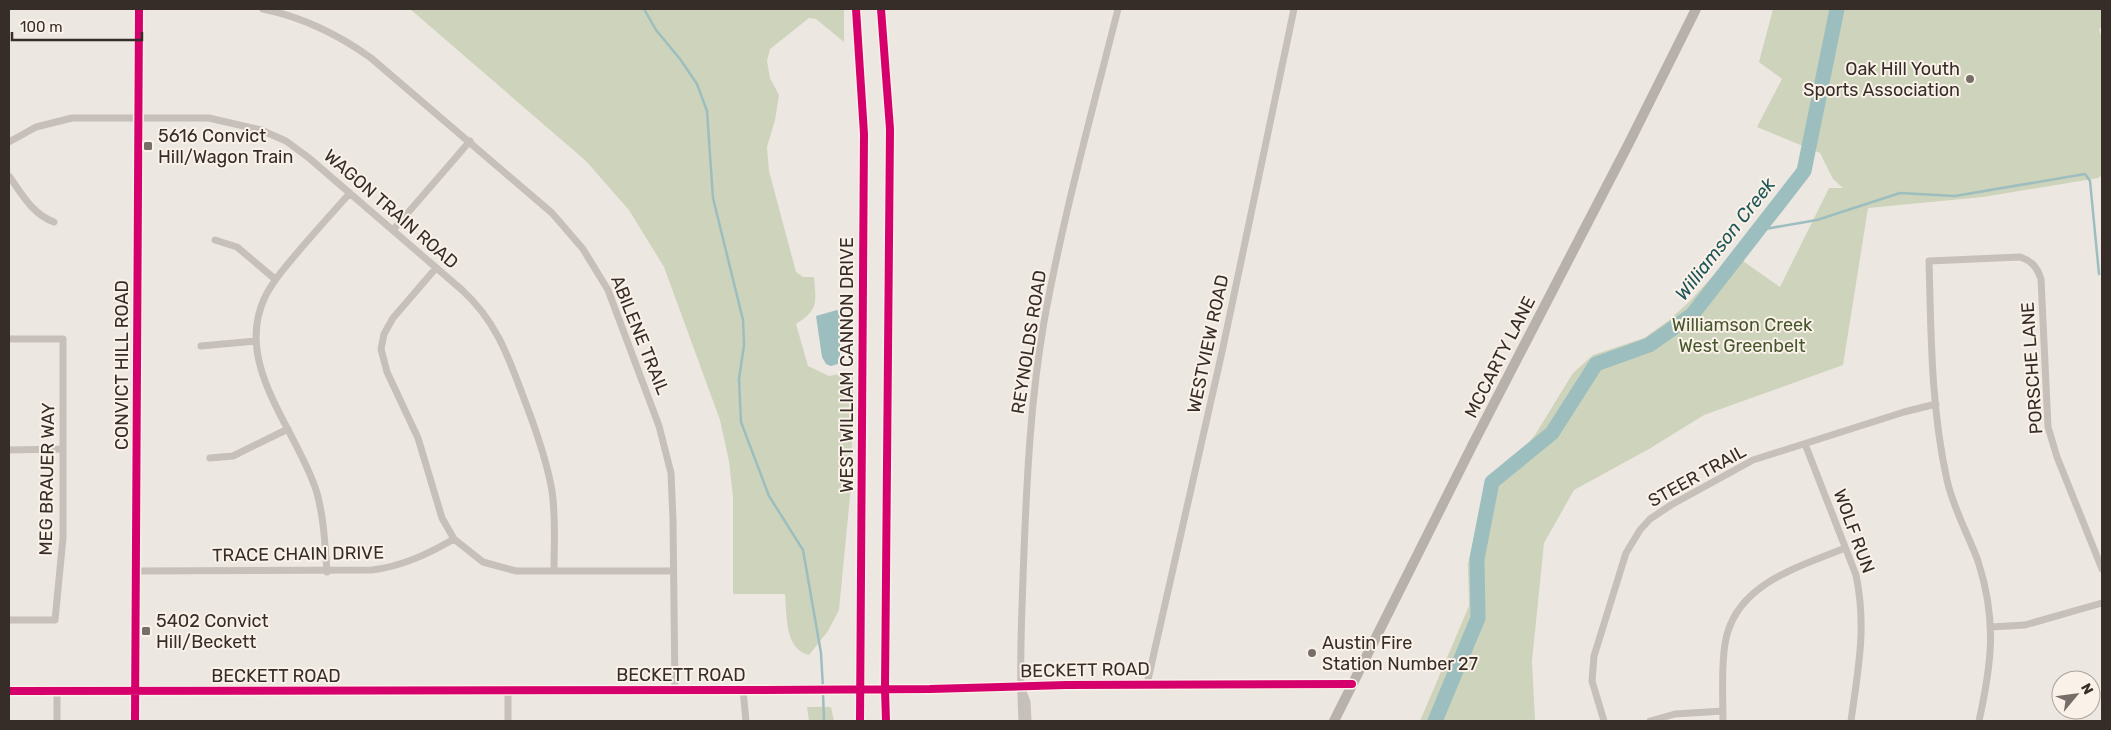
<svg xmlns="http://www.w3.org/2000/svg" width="2111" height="730" font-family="Rubik,sans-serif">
	<rect width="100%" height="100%" fill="#ede7e1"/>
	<path fill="#ced3bb" d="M410,9H844V42L816,19L809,18L770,49L767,61L770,78L779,95L775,120L767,147L769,171L796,272L803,277H814C816,302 819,310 796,324L808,366L829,376L845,373L853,374L851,486L839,610L828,631L809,655C784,649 787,614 785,594H733V497L729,461L720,420L664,267L629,210L586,161Z
		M1773,9H2102V27L2099,29L2102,38V175L2098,178L1983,197L1868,208L1843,365L1704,415L1649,449L1574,490L1544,543L1532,661L1535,721H1420L1469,606L1468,564L1477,524L1494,483L1535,435L1573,373L1593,355L1644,338L1668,321L1689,302L1733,254L1780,287L1829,188H1843L1833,179L1820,153L1757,127L1782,79L1759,62Z
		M807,707H831L834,721H809Z"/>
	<path fill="#9dbebf" d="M837,310L840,312V359L838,364L831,366L826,364L822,357L816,316Z"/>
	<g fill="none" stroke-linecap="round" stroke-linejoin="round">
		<path stroke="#9dbebf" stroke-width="2.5" d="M644,9L656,30L680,59L697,84L707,111L713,198L743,320L744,345L739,379L741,422L769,496L803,550L821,653L823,688
			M1759,230L1817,220L1900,193L1955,196L2085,174L2090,181L2099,274
			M823,693L824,721"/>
		<path stroke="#9dbebf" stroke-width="15" d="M1435,721L1478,618L1477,559L1492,482L1552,433L1596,364L1649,345L1692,315L1804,171L1837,9"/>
		<path stroke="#c7c0ba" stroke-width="7" d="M263,9C302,17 339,35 371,58L552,213L583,249L608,290L659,426L671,473L673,520L675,690
			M9,142L36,127L72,118H209L261,130L286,141L309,158L462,290C498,323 509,359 526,404C537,433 547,461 552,491C556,517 554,545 554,571
			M9,176C22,194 32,214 54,222
			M393,230L470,141
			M215,240L237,247L275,279
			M436,268L393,318L384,334L381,349L387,372L418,438L442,518L454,539L483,562L516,571H673
			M9,339H63V538L55,620H9
			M201,346L256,341
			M1805,444L1856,575C1867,628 1858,669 1851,721
			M9,450L63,449
			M210,458L233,456L288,429
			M137,571L372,570C403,566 428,554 454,539
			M327,572C325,545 324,519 317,493C298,430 231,364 266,295C274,279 286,266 297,253C314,233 332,213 350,193
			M1992,627L2025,625L2102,603
			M1147,684L1222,352L1294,9
			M1022,689L1027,702L1028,721
			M743,690L746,721
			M57,691V721
			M508,721V691
			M1022,721C1019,665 1022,608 1024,551C1027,474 1031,397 1044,322C1063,216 1092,112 1118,9
			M1604,721L1592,681L1594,656L1626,553L1640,530L1650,519L1671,505L1753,460L1904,412L1936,404
			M1650,721L1675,714L1723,711
			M1723,721C1723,697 1721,668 1725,644C1734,584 1797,568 1845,548
			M1979,721C1992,662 1997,620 1978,561C1968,534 1953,508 1947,480C1931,408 1931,334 1929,261L2020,257C2032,261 2037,267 2041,279L2048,427L2057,457L2102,569"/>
		<path stroke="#b7b0ab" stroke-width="10" d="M856,9L864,134L860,721
			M881,9L890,129L885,689L886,721
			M9,691L743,690L930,689L1066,685L1352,684
			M135,721L139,9
			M1334,721L1473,444L1629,143L1696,9"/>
		<g stroke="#faf2e9" stroke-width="11">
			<path id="cycleway" d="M856,9L864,134L860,721
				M881,9L890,129L885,689L886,721
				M9,691L743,690L930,689L1066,685L1352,684
				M135,721L139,9"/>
		</g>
		<use href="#cycleway" stroke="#d6006c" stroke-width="8"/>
	</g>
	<g fill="#776e69" stroke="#faf2e9" stroke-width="2">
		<circle cx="1970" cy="79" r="5"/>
		<rect x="143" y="141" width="10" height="10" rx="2.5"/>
		<rect x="141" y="626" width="10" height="10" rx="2.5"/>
		<circle cx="1312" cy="653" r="5"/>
	</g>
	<g text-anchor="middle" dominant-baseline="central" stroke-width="4" stroke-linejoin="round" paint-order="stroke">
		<g font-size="18" fill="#372d28" stroke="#faf2e9" text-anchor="start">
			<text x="1960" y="69" text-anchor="end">Oak Hill Youth<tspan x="1960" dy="21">Sports Association</tspan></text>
			<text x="158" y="136">5616 Convict<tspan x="158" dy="21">Hill/Wagon Train</tspan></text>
			<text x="156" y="621">5402 Convict<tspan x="156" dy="21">Hill/Beckett</tspan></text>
			<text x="1322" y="643">Austin Fire<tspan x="1322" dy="21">Station Number 27</tspan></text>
		</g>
		<g font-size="18" fill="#372d28" stroke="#faf2e9">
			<text transform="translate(391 209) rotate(41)">WAGON TRAIN ROAD</text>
			<text transform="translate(640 335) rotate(68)">ABILENE TRAIL</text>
			<text transform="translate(1029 342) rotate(-81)">REYNOLDS ROAD</text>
			<text transform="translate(1208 344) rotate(-78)">WESTVIEW ROAD</text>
			<text transform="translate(1500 357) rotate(-63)">MCCARTY LANE</text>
			<text transform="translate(122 365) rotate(-90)">CONVICT HILL ROAD</text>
			<text transform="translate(847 365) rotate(-90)">WEST WILLIAM CANNON DRIVE</text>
			<text transform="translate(2032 368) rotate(-94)">PORSCHE LANE</text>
			<text transform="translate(1697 476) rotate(-29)">STEER TRAIL</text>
			<text transform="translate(47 479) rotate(-89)">MEG BRAUER WAY</text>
			<text transform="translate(1854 531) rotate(70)">WOLF RUN</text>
			<text transform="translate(298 554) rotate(-1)">TRACE CHAIN DRIVE</text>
			<text transform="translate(1085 670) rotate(-1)">BECKETT ROAD</text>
			<text x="681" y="675">BECKETT ROAD</text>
			<text x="276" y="676">BECKETT ROAD</text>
		</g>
		<g font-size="18" fill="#46562c" stroke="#faf2e9">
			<text x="1742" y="325">Williamson Creek<tspan x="1742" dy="21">West Greenbelt</tspan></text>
		</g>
		<g font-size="19" font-style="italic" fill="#1d5559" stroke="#faf2e9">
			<text transform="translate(1725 239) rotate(-52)">Williamson Creek</text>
		</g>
	</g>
	<rect width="2111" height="730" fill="none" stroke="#372d28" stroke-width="20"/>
	<g transform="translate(2076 695) rotate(61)"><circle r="24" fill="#faf2e9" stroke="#aca39c"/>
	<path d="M0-4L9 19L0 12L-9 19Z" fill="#776e69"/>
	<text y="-8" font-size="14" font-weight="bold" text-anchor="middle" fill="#372d28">N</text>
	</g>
	<path d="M12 32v8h130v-8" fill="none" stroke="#372d28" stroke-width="2.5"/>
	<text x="20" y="32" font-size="15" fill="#372d28" stroke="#faf2e9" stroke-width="4" paint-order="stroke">100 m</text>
</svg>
